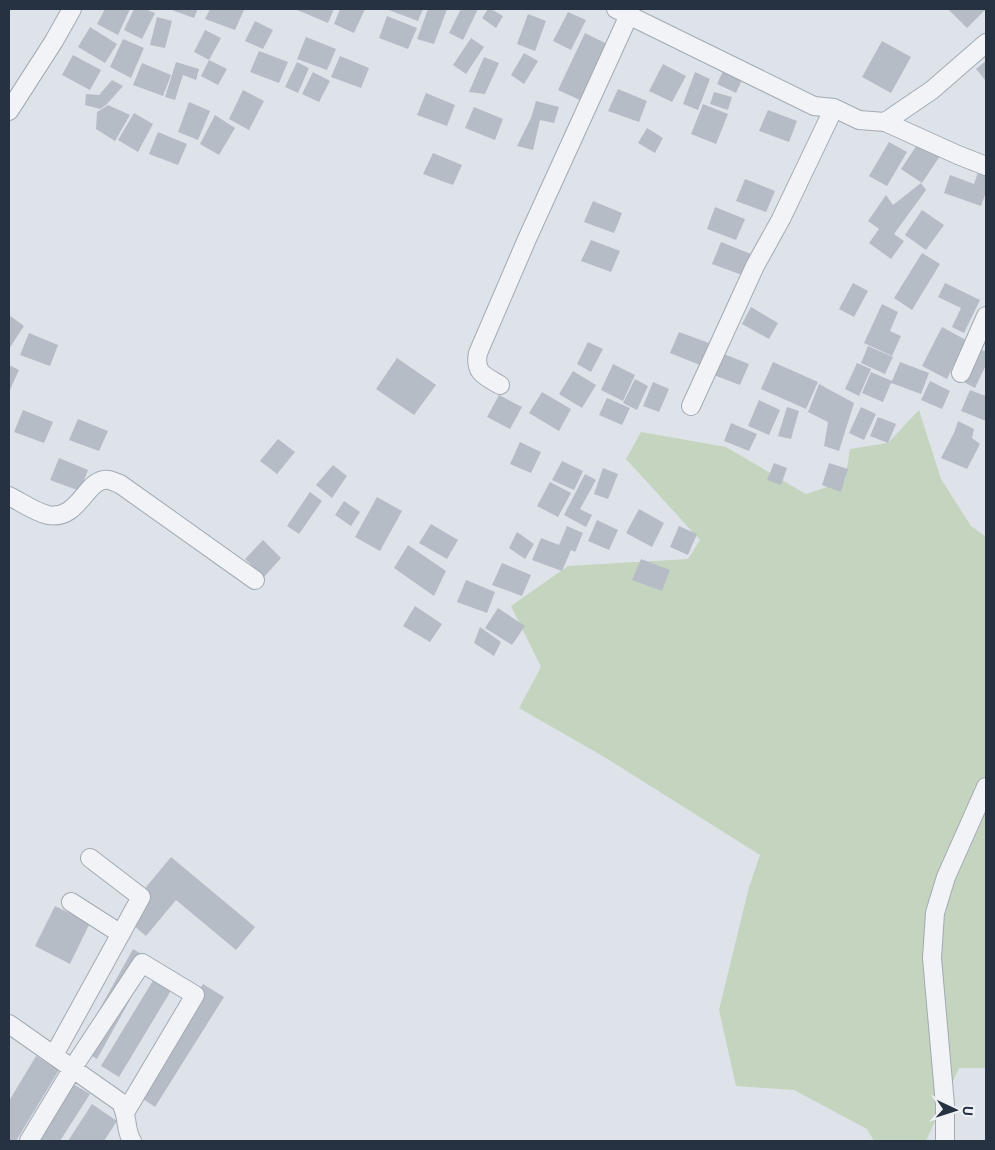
<svg xmlns="http://www.w3.org/2000/svg" width="995" height="1150" font-family="'Noto Sans',sans-serif">
	<rect width="100%" height="100%" fill="#dee3e9"/>
	<path fill="#c4d4bf" d="M919,410L941,479L971,526L986,537V1068H959L926,1141H874L867,1129L794,1090L736,1086L719,1010L749,887L760,855L606,758L519,708L541,667L511,606L568,566L688,559L700,540L626,459L641,432L726,447L806,494L845,481L850,449L888,443Z"/>
	<path fill="#b5bcc6" d="M105,9H130L118,35L97,24Z
		M134,9H145L155,13L142,39L124,30Z
		M169,9H198L194,18Z
		M210,9H242L244,10L235,30L205,19Z
		M295,9H334L328,23Z
		M340,9H365L354,33L334,24Z
		M386,9H423L418,21Z
		M428,9H447L434,44L417,39Z
		M461,9H478L463,40L449,33Z
		M488,9H491L503,16L496,28L482,18Z
		M948,9H986L967,28Z
		M568,12L586,20L571,50L553,41Z
		M528,14L546,21L535,51L517,44Z
		M387,16L417,28L408,49L379,38Z
		M157,17L172,21L165,48L150,45Z
		M255,21L273,30L263,49L245,41Z
		M90,27L117,44L105,63L78,47Z
		M205,30L221,38L209,60L194,52Z
		M585,33L609,45L582,101L558,90Z
		M306,37L336,49L327,70L297,59Z
		M471,38L484,47L466,74L453,65Z
		M123,39L144,48L131,78L110,67Z
		M882,41L911,57L891,93L862,77Z
		M259,51L288,62L279,83L250,72Z
		M524,53L538,61L524,84L511,75Z
		M73,55L101,70L90,90L62,75Z
		M340,56L369,68L361,88L331,77Z
		M484,57L499,63L485,94L469,92Z
		M209,60L227,69L218,85L201,76Z
		M986,61V79L985,80L976,69Z
		M176,62L199,69L196,80L183,75L175,100L165,97Z
		M297,62L309,68L298,93L285,87Z
		M142,63L171,75L163,96L133,85Z
		M663,64L686,76L672,102L649,91Z
		M723,71L742,80L736,93L717,84Z
		M313,72L330,81L319,102L302,94Z
		M695,72L710,79L698,110L683,104Z
		M112,80L123,86L107,104L100,109L85,105L86,94L99,95Z
		M618,89L647,101L639,122L608,111Z
		M243,90L264,101L249,130L229,119Z
		M714,92L732,97L728,110L710,104Z
		M426,93L455,105L447,126L417,115Z
		M536,101L559,107L554,123L540,120L533,150L517,146L531,118Z
		M189,102L210,111L198,140L178,132Z
		M703,104L728,114L716,144L691,134Z
		M108,105L130,115L115,141L96,129L97,112Z
		M474,107L503,119L495,140L465,128Z
		M768,110L797,121L789,142L759,131Z
		M134,113L153,124L138,152L118,140Z
		M215,115L235,128L219,155L200,144Z
		M647,128L663,138L655,153L638,143Z
		M158,132L187,144L178,165L149,154Z
		M921,139L942,153L922,183L901,169Z
		M889,142L907,152L887,186L869,176Z
		M433,153L462,165L453,185L423,174Z
		M978,172L986,175V192L981,206L944,193L950,175L974,184Z
		M745,179L775,191L766,212L736,201Z
		M921,183L926,190L894,234L904,241L891,259L869,243L879,229L868,221L886,195L893,205Z
		M593,201L622,213L614,233L584,222Z
		M715,207L745,219L736,240L707,229Z
		M922,210L944,225L926,250L905,235Z
		M591,240L620,251L611,272L581,261Z
		M721,242L751,254L742,275L712,264Z
		M922,253L940,264L912,310L894,298Z
		M853,283L868,291L854,317L839,309Z
		M945,283L980,300L964,333L952,327L961,308L938,297Z
		M882,304L898,312L890,331L901,336L892,356L864,343Z
		M751,307L778,323L769,339L742,324Z
		M9,315L24,326L9,349Z
		M942,327L966,340L947,379L922,366Z
		M679,332L709,343L700,365L670,353Z
		M29,333L58,345L50,366L20,355Z
		M588,342L603,349L591,372L577,364Z
		M868,346L893,357L885,374L861,363Z
		M975,349L986,351V365L975,388L960,380Z
		M719,352L749,364L740,385L711,374Z
		M397,358L436,385L414,415L376,389Z
		M773,362L818,382L806,409L761,389Z
		M900,362L929,373L921,394L891,383L883,402L862,393L871,372L892,381Z
		M857,363L871,369L859,396L845,389Z
		M613,364L635,375L623,401L601,390Z
		M9,365L19,370L9,392Z
		M573,371L596,385L582,408L559,394Z
		M635,379L648,386L637,410L623,403Z
		M930,381L950,391L942,409L921,400Z
		M653,382L669,389L659,412L643,406Z
		M819,384L854,403L839,451L824,446L828,422L808,412Z
		M970,390L986,396V421L961,411Z
		M542,392L571,409L559,431L529,413Z
		M499,395L522,407L510,429L487,417Z
		M607,398L630,408L622,425L599,415Z
		M759,400L780,410L769,435L748,426Z
		M787,407L799,411L791,439L778,436Z
		M861,407L876,414L864,440L849,433Z
		M23,410L53,422L44,443L14,432Z
		M878,417L896,424L888,443L870,436Z
		M78,419L108,431L99,451L69,440Z
		M958,421L974,429L972,438L980,444L967,469L941,458L954,433Z
		M731,423L757,434L749,451L724,441Z
		M278,439L295,452L277,474L260,461Z
		M520,442L541,452L531,473L510,464Z
		M59,458L88,470L80,491L50,480Z
		M562,461L583,471L574,490L552,480Z
		M774,463L787,468L781,485L767,480Z
		M829,463L848,469L841,492L822,485Z
		M333,465L347,476L332,498L316,485Z
		M603,468L618,474L608,499L594,494Z
		M585,474L596,480L580,509L592,515L586,527L564,515Z
		M550,482L571,493L558,517L537,506Z
		M310,492L322,501L299,534L287,526Z
		M377,497L402,511L380,551L355,537Z
		M344,501L360,512L351,526L335,515Z
		M639,509L664,523L652,547L626,533Z
		M597,520L618,530L609,550L588,541Z
		M431,524L458,540L447,559L419,543Z
		M567,526L583,533L575,552L571,550L562,571L532,560L541,538L559,545Z
		M679,526L697,534L688,555L670,547Z
		M517,532L534,544L525,559L509,548Z
		M263,540L281,558L264,577L245,559Z
		M408,545L446,571L434,596L394,568Z
		M641,559L670,570L662,591L632,580Z
		M502,563L531,575L522,596L492,585Z
		M466,580L495,592L487,613L457,602Z
		M415,606L442,624L430,642L403,626Z
		M498,608L525,626L512,645L485,628Z
		M480,627L501,642L494,656L474,643Z
		M171,857L255,927L236,950L176,900L146,936L122,916Z
		M55,906L90,923L70,964L35,946Z
		M133,949L152,960L97,1059L78,1048Z
		M157,974L175,984L119,1077L101,1066Z
		M203,984L224,997L155,1107L134,1093Z
		M36,1056L59,1070L16,1141H9V1101Z
		M73,1084L90,1094L60,1141H37Z
		M92,1104L117,1121L104,1141H68Z"/>
	<g fill="none" stroke-linecap="round" stroke-linejoin="round">
		<g stroke="#a3aab3" stroke-width="20">
			<path id="minor" d="M616,9L814,106L834,108L859,120L885,122L958,155L986,166
				M9,111L54,41L72,9
				M885,122L932,90L986,43
				M961,373L986,316
				M500,385C485,376 474,373 478,353L527,239L629,15
				M691,406L755,266L781,219L834,108
				M9,496C21,502 35,512 48,515C80,521 86,476 109,480C113,481 117,483 120,484L255,580
				M71,902L121,934
				M9,1024L120,1102C129,1115 124,1128 132,1141
				M54,1055L141,897L90,858
				M78,1060L142,963L195,995L126,1111
				M29,1141L73,1068
				M945,1141V1105L932,958L935,913L946,877L986,787"/>
		</g>
		<use href="#minor" stroke="#f1f3f7" stroke-width="18"/>
	</g>
	<rect width="995" height="1150" fill="none" stroke="#263141" stroke-width="20"/>
	<g transform="translate(955 1110) rotate(94)" stroke="#eef2f6" stroke-width="4" paint-order="stroke">
	<path d="M0-4L9 19L0 12L-9 19Z" fill="#263141"/>
	<text y="-8" font-size="14" font-weight="bold" text-anchor="middle" fill="#263141">U</text>
	</g>
</svg>
